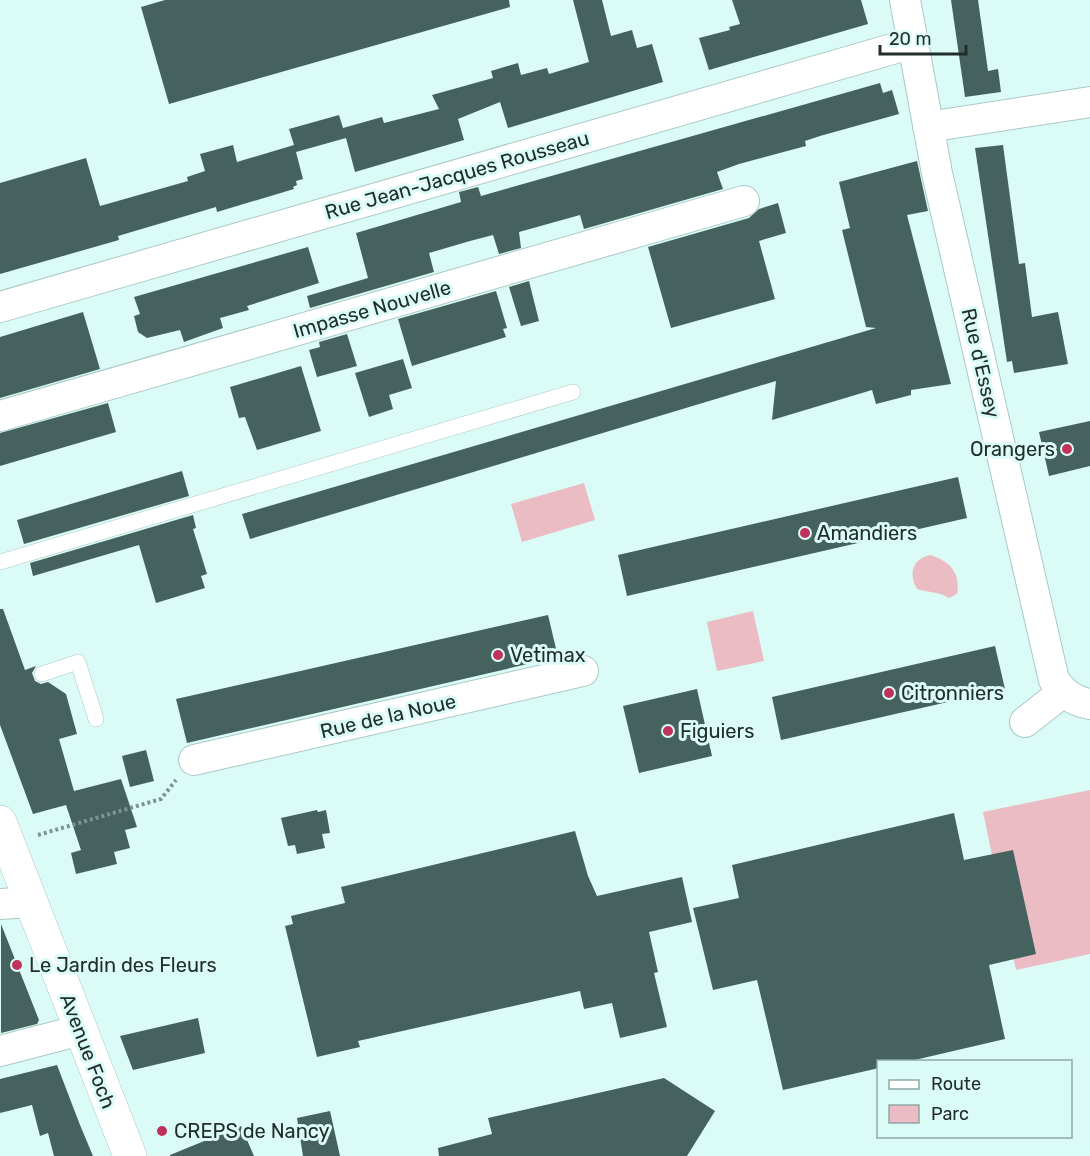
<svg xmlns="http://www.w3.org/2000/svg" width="1090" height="1156" font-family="Rubik,sans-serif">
	<rect width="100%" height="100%" fill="#dbfbf7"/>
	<path fill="#ebbcc3" d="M584,483L595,520L522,542L511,504Z
		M930,555C950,561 961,573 957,594L949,598C938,591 929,593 917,589C908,573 913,559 930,555Z
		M753,611L764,661L717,671L707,622Z
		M1090,790V954L1016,970L983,812Z"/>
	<path fill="#46625f" d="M165,0H509L510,7L169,104L141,7Z
		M573,0H602L611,36L632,30L637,48L652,44L663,82L508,128L500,102L458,119L464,140L355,172L346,138L296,152L303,179L296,181L297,185L293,187L294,189L217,212L216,207L118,236L119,240L0,274V183L86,158L100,206L188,181L187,177L205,171L200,154L233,145L237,162L294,145L289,129L339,115L343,128L382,117L384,123L439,109L432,95L493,78L491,71L518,63L521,75L547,68L549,74L589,62Z
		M732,0H861L868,24L709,70L699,38L730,30L729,27L740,24Z
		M951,0H978L988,71L998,69L1001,92L965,97Z
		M880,83L883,93L892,90L899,114L820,136L805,141L806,146L739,164L717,172L723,189L584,229L580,215L519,232L521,248L499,254L493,235L470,241L429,253L434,272L310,308L307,296L368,278L356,233L461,202L459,192L478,187L481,196Z
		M1003,145L1019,264L1025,263L1032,317L1058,312L1068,364L1014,373L1012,361L1007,362L975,148Z
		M917,161L928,211L907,215L951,384L911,390V395L876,404L872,390L772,420L776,381L250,539L242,514L876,328L866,327L842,230L850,228L839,182Z
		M778,203L786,233L759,241L775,299L671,328L648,247L749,218L759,209Z
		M308,247L319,283L247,306L249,310L220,318L223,328L184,342L180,330L147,338L138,332L134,316L140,314L134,297Z
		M529,281L539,321L521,326L509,287Z
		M496,291L507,328L503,329L506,337L412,366L398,319Z
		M83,312L100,369L0,398V337Z
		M347,334L357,366L317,377L309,350L320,347L319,342Z
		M403,359L412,388L389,395L393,409L369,417L355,373Z
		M301,366L321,431L257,450L245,417L239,418L230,387Z
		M108,403L116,432L0,466V433Z
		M1090,421V466L1049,476L1039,432Z
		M182,471L189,496L24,544L17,520Z
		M958,477L967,518L627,596L618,555Z
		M193,515L196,528L193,529L207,574L201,576L205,588L156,603L139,545L33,576L30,563Z
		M0,609H3L25,670L36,666L32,673L35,681L41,684L48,682L66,694L77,734L59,739L74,791L121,779L137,827L125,830L130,848L114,852L117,864L76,874L71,853L81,850L66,805L33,814L0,725Z
		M548,615L558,657L187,743L176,699Z
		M995,646L1005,689L781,740L772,697Z
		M697,689L712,756L639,773L623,706Z
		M146,750L154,781L130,787L122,756Z
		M317,810L318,812L326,810L330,833L322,834L325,848L297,854L295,845L288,846L281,818Z
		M954,813L964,860L1013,850L1036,954L989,965L1005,1039L906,1062H879V1068L783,1090L757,980L713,990L693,908L739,898L732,865Z
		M575,831L588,876L597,896L682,877L692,922L649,932L658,972L654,973L667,1027L620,1038L612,1003L584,1009L580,991L358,1041L360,1047L317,1057L285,926L293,924L291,916L345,903L341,887Z
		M1,924L39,1020L37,1024L1,1033Z
		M198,1018L205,1053L133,1070L120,1036Z
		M57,1065L80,1125L93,1156H54L48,1133L40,1136L32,1105L0,1113V1079Z
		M664,1078L715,1111L687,1156H439L438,1148L492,1134L488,1118Z
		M330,1111L340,1156H303L297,1118Z
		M241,1126L254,1156H170V1155Z"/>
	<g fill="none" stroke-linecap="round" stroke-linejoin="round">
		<g stroke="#aac9c6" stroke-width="16">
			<path id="lane" d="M0,562L573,392
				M42,674L78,662L96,719"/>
		</g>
		<g stroke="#aac9c6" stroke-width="32">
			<path id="street" d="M905,0L937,173L1054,680C1064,694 1073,701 1090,704
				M928,127L1090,102
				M0,307L913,43
				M0,416L744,201
				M1025,722L1063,692
				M194,760L583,671
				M0,904L31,902
				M0,1051L81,1030"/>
		</g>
		<g stroke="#aac9c6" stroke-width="34">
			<path id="secondary" d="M0,822L130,1156"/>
		</g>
		<path stroke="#7d9391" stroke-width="4" stroke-dasharray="3 3" stroke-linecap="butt" d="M38,835L161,799L176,780"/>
		<use href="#lane" stroke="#fff" stroke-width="15"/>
		<use href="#street" stroke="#fff" stroke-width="30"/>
		<use href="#secondary" stroke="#fff" stroke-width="33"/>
	</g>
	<g fill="#c0325b" stroke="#dbfbf7" stroke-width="2">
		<circle cx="1067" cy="449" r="6"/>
		<circle cx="805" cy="533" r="6"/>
		<circle cx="498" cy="655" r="6"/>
		<circle cx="889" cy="693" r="6"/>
		<circle cx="668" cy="731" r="6"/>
		<circle cx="17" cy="965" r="6"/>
		<circle cx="162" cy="1131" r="6"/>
	</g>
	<g text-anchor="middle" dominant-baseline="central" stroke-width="6" stroke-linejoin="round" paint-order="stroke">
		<g font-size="20" fill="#212d2c" stroke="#dbfbf7">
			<text transform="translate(457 175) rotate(-16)">Rue Jean-Jacques Rousseau</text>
			<text transform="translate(372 309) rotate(-16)">Impasse Nouvelle</text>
			<text transform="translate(981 363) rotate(77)">Rue d'Essey</text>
			<text transform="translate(388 716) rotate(-13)">Rue de la Noue</text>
			<text transform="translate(88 1051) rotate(69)">Avenue Foch</text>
		</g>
		<g font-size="20" fill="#212d2c" stroke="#dbfbf7" text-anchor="start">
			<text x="1055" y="449" text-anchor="end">Orangers</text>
			<text x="817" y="533">Amandiers</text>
			<text x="510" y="655">Vetimax</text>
			<text x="901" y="693">Citronniers</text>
			<text x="680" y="731">Figuiers</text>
			<text x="29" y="965">Le Jardin des Fleurs</text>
			<text x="174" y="1131">CREPS de Nancy</text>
		</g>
	</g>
	<rect x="877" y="1060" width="195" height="78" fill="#dbfbf7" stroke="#91a9a6" stroke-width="1.5"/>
	<rect x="889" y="1080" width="30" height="9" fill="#ffffff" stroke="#91a9a6" stroke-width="1.5"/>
	<text x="931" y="1090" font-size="18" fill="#212d2c">Route</text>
	<rect x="889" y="1105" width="30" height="18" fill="#ebbcc3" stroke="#91a9a6" stroke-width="1.5"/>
	<text x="931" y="1120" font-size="18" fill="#212d2c">Parc</text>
	<path d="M880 45v9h86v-9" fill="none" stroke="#212d2c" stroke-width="3"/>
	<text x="889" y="45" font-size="18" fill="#212d2c" stroke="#dbfbf7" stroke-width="4.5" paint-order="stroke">20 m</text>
</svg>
